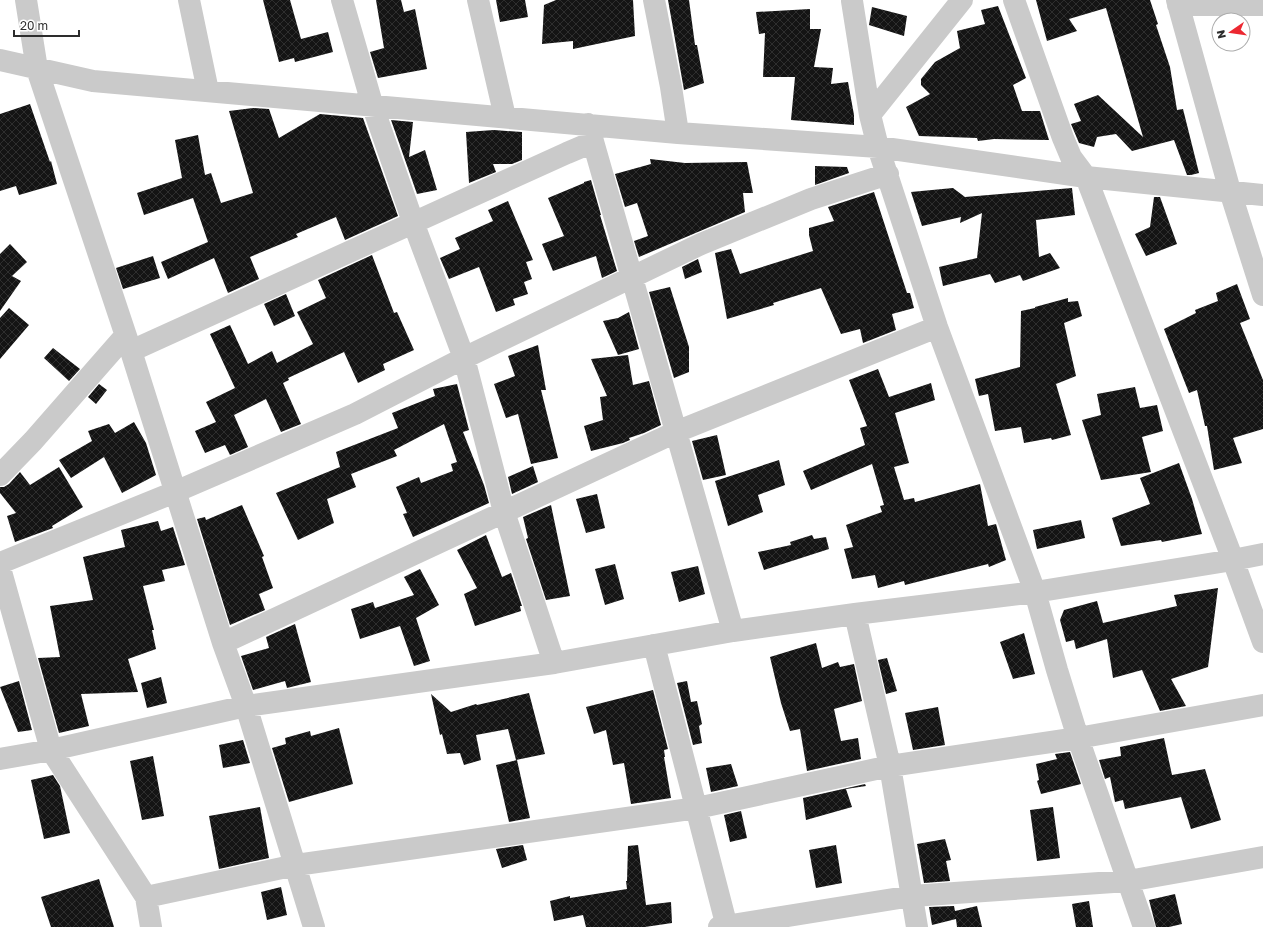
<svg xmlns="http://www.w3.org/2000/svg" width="1263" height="927" font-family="'Golos Text',sans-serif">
	<defs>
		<pattern id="building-cross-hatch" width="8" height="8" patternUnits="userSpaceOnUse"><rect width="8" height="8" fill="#141414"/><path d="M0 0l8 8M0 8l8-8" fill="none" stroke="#2e2e2e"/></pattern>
	</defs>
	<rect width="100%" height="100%" fill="#fff"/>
	<path fill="url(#building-cross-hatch)" d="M263,0H290L301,39L328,32L333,52L295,62L294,58L279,62Z
		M376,0H401L404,12L415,9L427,69L378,78L370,52L384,48Z
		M496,0H525L528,17L500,22Z
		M556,0H633L635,36L573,49V41L542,44L544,5Z
		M668,0H689L695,45H697L704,83L684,90Z
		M1036,0H1150L1158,24L1156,25L1170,67L1177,110L1183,109L1199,173L1191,175H1187L1174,140L1132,151L1116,134L1097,137L1094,147L1079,143L1071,124L1081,121L1074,104L1098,95L1143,137L1106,8L1069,19L1077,31L1047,41Z
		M998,6L1026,78L1013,85L1022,111H1040L1049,140L994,139L978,141L977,138L919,136L906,107L930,94L921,85V79L935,62L960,48L957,31L985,24L981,10Z
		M872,7L907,16L904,36L869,25Z
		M810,9V29H821L814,67L833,68L831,84L848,82L854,115V125L791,120L795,77H763L765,33L759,34L756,12Z
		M30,104L50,162L51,161L57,184L19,195L16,186L0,191V114Z
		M253,108L269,109L279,138L320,114L363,118L398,216L345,240L336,217L296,234L298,237L250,257L259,279L228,293L214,258L168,279L161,262L208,242L193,198L144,215L137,193L182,178L175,140L198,135L205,175L211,173L221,203L253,193L229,111Z
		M391,120L413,122L409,157L425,150L437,190L417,194Z
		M494,130L522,132V160L512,164H493L496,172L469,183L466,132Z
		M650,159L685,163L747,162L753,193H743L745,212L639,257L634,241L648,236L637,203L625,207L615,174L651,164Z
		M815,166L847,167L849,173L815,185Z
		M591,180L601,215H600L617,271L602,278L596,256L553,271L542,244L564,236L548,198L584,183V182Z
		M953,188L965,197L1072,188L1075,215L1036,220L1039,257L1050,253L1060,268L1023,281L1020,275L995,283L990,274L943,286L939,267L977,258L982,213L960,223L961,217L922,226L911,192Z
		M874,192L907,293H910L914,308L892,314L896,330L863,343L860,329L841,334L821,288L773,303L774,305L727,319L715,253L731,249L740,274L813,251L809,235V228L834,221L828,207Z
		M1154,197H1160L1177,244L1146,256L1135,234L1150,227Z
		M508,201L533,260L526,262L532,279L524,282L528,294L513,299L515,305L496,312L479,267L449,279L440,258L460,249L455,238L493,221L488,210Z
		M10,244L27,262L12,276L21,281L0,311V254Z
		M372,255L394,313L397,312L414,350L383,364L385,370L358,383L344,352L288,378L289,380L283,383L301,424L281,432L266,399L234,415L248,447L230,455L225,445L205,453L195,431L216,422L206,402L235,388L210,334L230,325L248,364L272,351L277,363L313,344L297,312L326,298L318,280Z
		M153,256L160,278L123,289L116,268Z
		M698,259L702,272L685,279L682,267Z
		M1237,284L1250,319L1240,323L1263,380V429L1233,438L1242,463L1214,470L1207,426H1205L1197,390L1189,393L1164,329L1196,313L1195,310L1218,301L1216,293Z
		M670,287L689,347V372L674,378L649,292Z
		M286,294L295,316L274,326L264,304Z
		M1068,298V302L1078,301L1082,316L1064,323L1076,376L1056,384L1071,435L1052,440L1051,438L1024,443L1021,427L995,431L988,394L979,396L975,379L1020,367L1021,311L1035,308V307Z
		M9,308L29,325L0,359V318Z
		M629,312L639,349L618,355L603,321L618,318Z
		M538,345L546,390H541L558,458L531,464L518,414L506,418L494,384L515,376L508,356Z
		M53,348L80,369L69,381L44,358Z
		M628,355L633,385L649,381L661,425L644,433L629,438L630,440L623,443L591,451L584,426L603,420L600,397L607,396L591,359Z
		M878,369L889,397L931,383L935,400L895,413L909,463L894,467L904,500L914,498L915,502L980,484L988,526L996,524L1006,560L989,567L988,564L905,585L904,581L878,588L875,575L852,579L844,549L853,547L846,525L882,512L880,506L884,505L872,464L811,490L803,471L865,445L860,428L867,426L849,380Z
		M99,384L107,390L96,404L88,397Z
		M457,384L469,430L463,432L484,485L489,503L413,537L403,514L407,513L396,487L419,477L421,483L453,471L451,464L457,462L444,424L394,450L397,456L351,474L356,487L327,499L334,523L298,540L276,493L340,467L336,452L398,428L392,413L435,396L433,389Z
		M1135,387L1140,408L1157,405L1163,431L1142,437L1151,472L1101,480L1082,420L1101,415L1097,394Z
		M134,422L146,443L156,475L122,493L104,457L71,478L59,460L92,441L88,431L109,424L115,433Z
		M717,435L726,475L703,480L692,441Z
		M779,460L785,485L758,495L763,512L728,526L715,481Z
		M1179,463L1192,499L1202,534L1162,542L1161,540L1121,546L1112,518L1150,504L1140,478Z
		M533,466L538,482L512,494L508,477Z
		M59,467L83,507L52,526L53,528L15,542L7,516L16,513L0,493V487H4L9,484L20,472L30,485Z
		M597,494L605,528L586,533L576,499Z
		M242,505L264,556L262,557L273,588L259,594L265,610L230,625L197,519L205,517L206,520Z
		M551,505L570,596L546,600L526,539L528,538L523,517Z
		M1081,520L1085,538L1037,549L1033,530Z
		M158,521L161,531L173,527L185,565L162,570L165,581L143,586L154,630H152L156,649L128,659L138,692L81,694L89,726L59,733L38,658L60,657L50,606L93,600L83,557L125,547L121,530Z
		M486,535L502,577L511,573L522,606H520L521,611L475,626L464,594L477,588L457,550Z
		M812,535L814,539L826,537L829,549L764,570L758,552L791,545L790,542Z
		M615,564L624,599L605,605L595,569Z
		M698,566L705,594L679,602L671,572Z
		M420,569L439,605L416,618L430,661L414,666L400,626L360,639L351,609L373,602L375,608L414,595L404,577Z
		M1218,588L1208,667L1171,679L1186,706L1160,711L1142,670L1113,678L1107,639L1076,649L1074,640L1066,642L1060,620L1064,610L1097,601L1103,623L1177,606L1174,595Z
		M295,624L311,682L287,688L285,681L253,690L241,656L269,648L266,637Z
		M1024,633L1035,674L1013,679L1000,642Z
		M816,643L822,668L838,662L840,667L854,664L862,701L834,709L841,741L858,738L861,759L807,771L800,729L790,731L781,703L770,657Z
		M887,658L897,691L886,694L878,660Z
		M161,677L167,703L147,708L141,683Z
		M19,681L32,730L18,732L0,687Z
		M687,681L691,702L697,701L702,724L699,726L702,743L693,745L677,683Z
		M653,690L668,749L664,750L665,757H664L671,798L631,804L624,763L613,765L606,730L594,734L586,707Z
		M529,693L545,754L516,760L508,729L476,735L481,760L464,765L460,753L447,754L442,734L440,735L431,694L451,712L476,704L477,705Z
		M938,707L945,745L913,750L905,713Z
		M339,728L353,784L289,802L272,748L286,744L285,738L310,731L311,736Z
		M1164,738L1172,775L1205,769L1221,820L1191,829L1181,797L1125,809L1123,800L1115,802L1110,777L1105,779L1099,760L1121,756L1120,747Z
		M243,740L250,763L223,768L219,745Z
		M1070,752L1081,784L1041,794L1037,781L1039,780L1036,764L1057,759L1055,754Z
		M153,756L164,816L142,820L130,761Z
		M517,760L530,818L509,822L496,765Z
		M731,764L738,786L711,792L706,768Z
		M53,775L60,786L70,833L44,839L31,780Z
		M865,784L866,786L846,789L852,807L806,820L803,798Z
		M260,807L269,858L219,869L209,816Z
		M1053,807L1060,858L1037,861L1030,810Z
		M741,811L747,838L730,842L724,815Z
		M945,839L951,860L946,861L950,881L924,883L917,844Z
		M523,845L527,860L502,868L496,849Z
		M638,845L646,905L671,902L672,923L645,927H586L583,915L554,921L550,901L570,896V898L627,889L626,881H627L628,846Z
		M836,845L842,883L816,888L809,850Z
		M99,879L114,927H51L41,897Z
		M281,887L287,915L267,920L261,892Z
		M1175,894L1182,924L1169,927H1156L1149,900Z
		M1089,901L1093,927H1076L1072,904Z
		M954,906L955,911L977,906L982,927H957L956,919L932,925L929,907Z"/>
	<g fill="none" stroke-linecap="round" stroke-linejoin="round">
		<path stroke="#cacaca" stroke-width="22" d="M26,0L37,69L131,351L223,643L246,706L314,927
			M189,0L208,91
			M342,0L373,107L413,222L464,358L504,512L554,663
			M478,0L505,117
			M654,0L671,87L678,133
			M1014,0L1063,138L1071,157L1086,177L1233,560L1263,642
			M1177,0L1230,191L1263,295
			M852,1L870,115L878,147L937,327L1035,592L1057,670L1078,738L1144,927
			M1178,5H1263
			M0,60L93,81L678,133L878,147L1086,177L1263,195
			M870,115L962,0
			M588,124L733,631
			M131,351L567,153L593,142
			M0,475L33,441L125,336
			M0,563L175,492L355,414L464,358L701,244L811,199L888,174
			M0,568L51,750L146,897L151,927
			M855,614L890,766L917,927
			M223,643L676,432L937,327
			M654,645L727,927
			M0,759L51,750L246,706L554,663L733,631L855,614L1035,592L1233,560L1263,554
			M146,897L296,865L697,808L890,766L1078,738L1263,705
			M719,927L912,896L1128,881L1263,857"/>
	</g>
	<g transform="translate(1231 32) rotate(257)"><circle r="19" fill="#ffffff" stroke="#ababab"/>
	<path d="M0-3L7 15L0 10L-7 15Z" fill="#ec2831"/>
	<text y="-6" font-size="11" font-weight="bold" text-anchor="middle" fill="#2d2d2d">N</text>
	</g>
	<path d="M14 30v6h65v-6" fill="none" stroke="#2d2d2d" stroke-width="2"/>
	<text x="20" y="30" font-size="12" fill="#2d2d2d" stroke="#ffffff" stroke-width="3" paint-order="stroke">20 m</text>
</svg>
